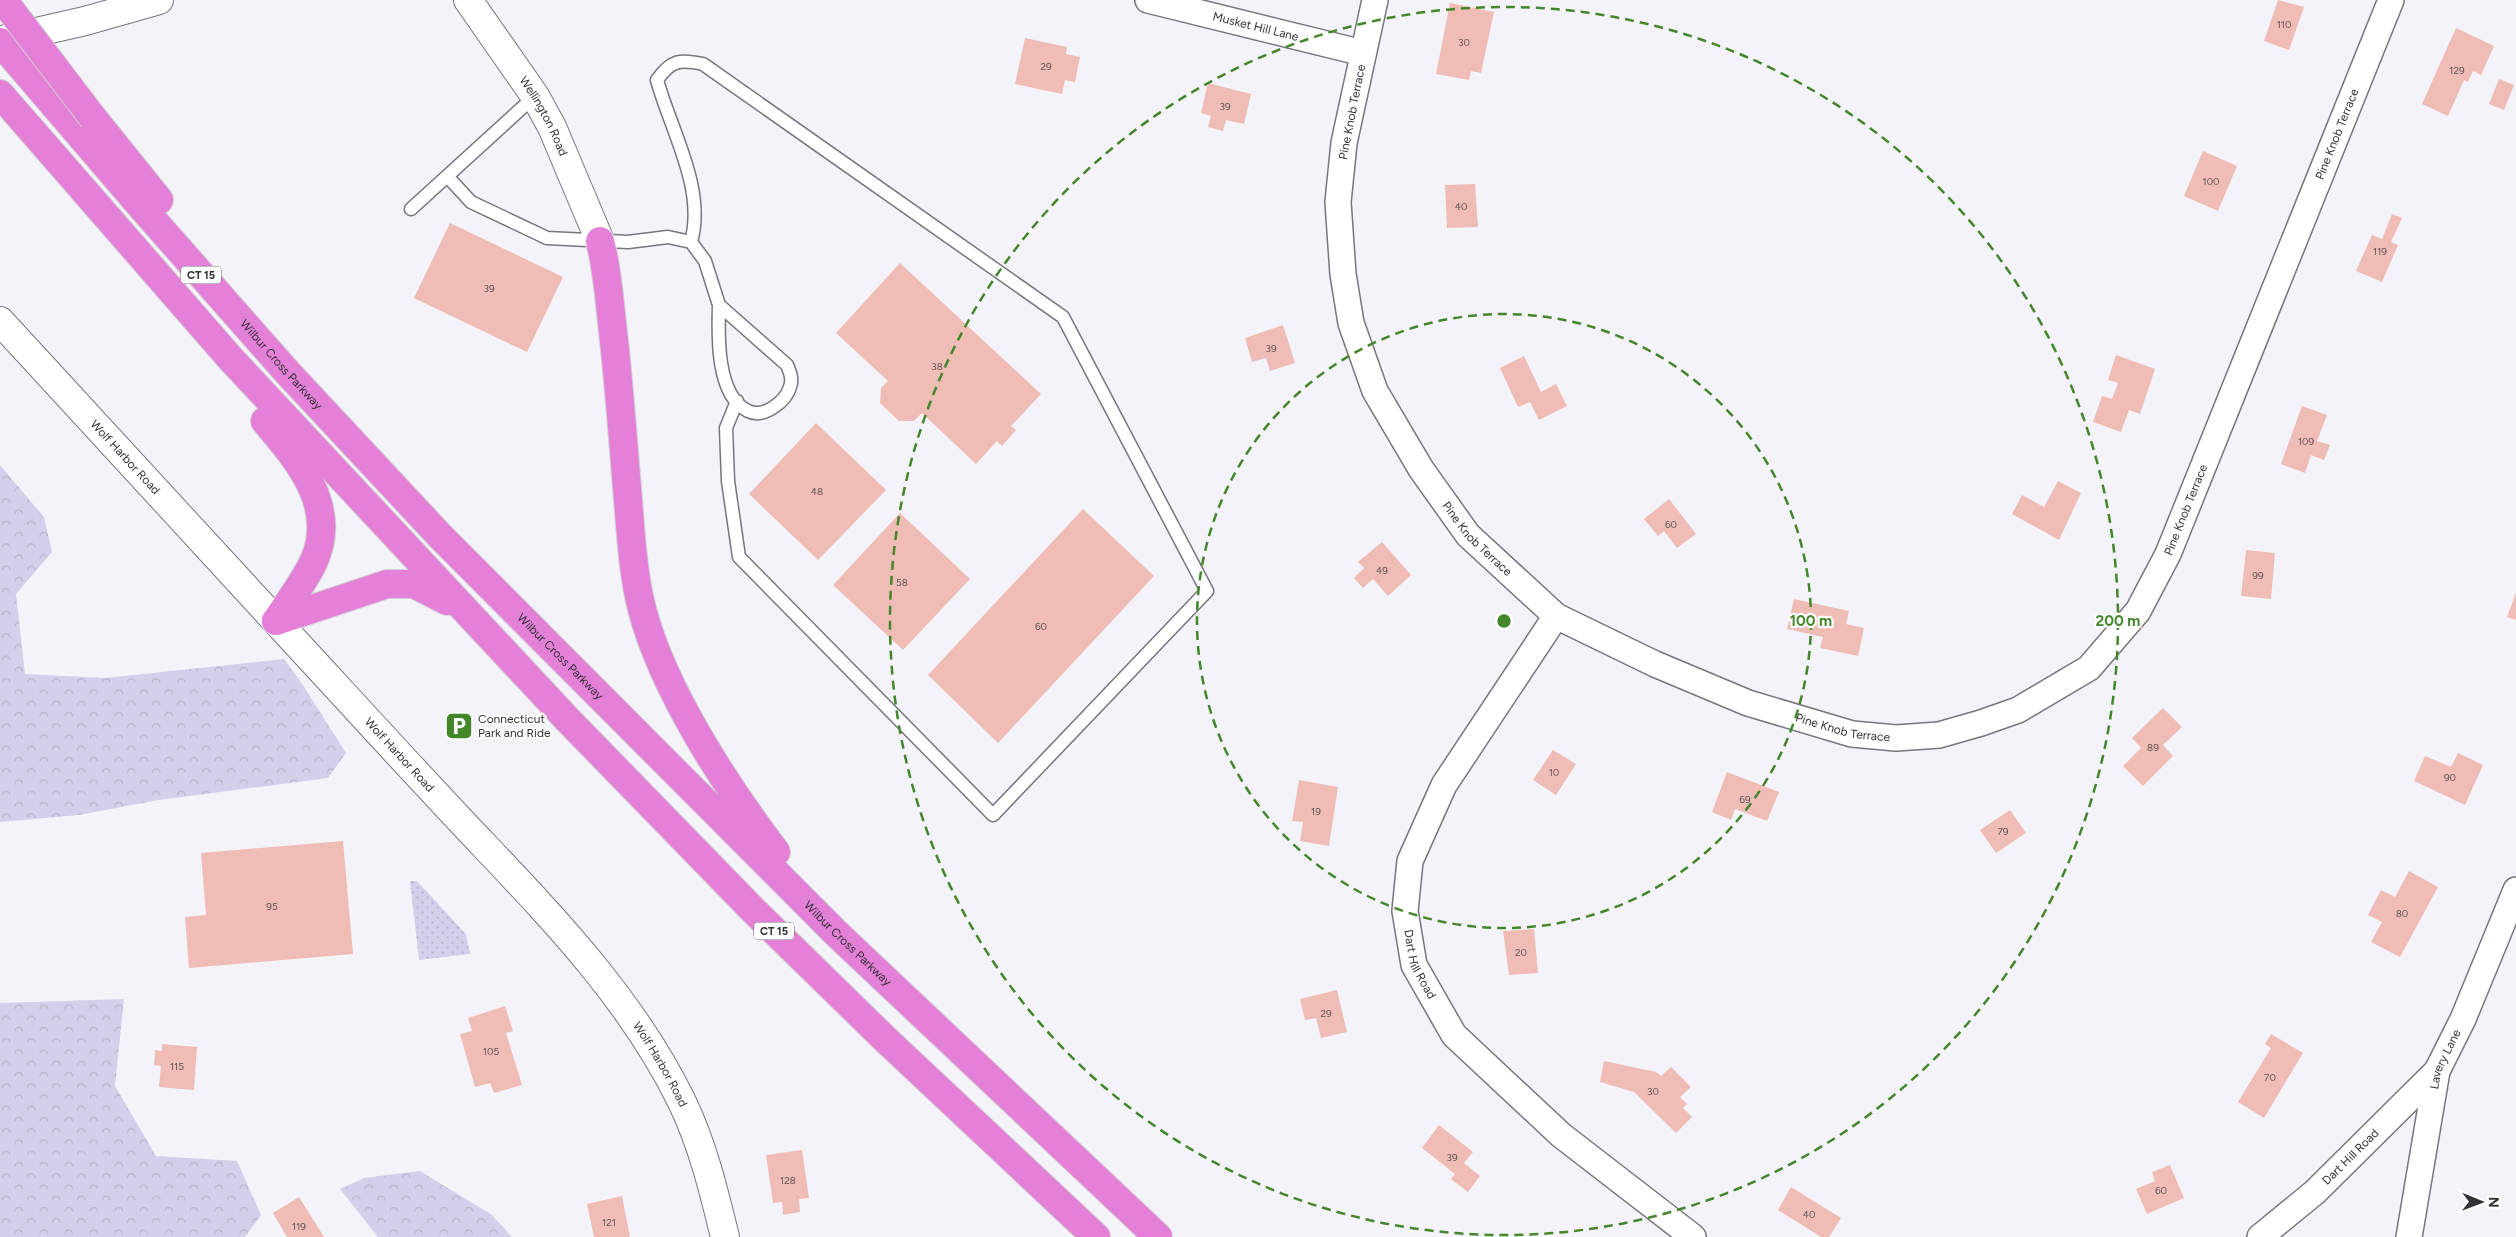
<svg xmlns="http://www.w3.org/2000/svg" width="2516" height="1237" font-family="Figtree,sans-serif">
	<defs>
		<pattern id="grass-dots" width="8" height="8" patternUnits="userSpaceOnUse" patternTransform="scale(1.25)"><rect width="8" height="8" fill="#d3d0eb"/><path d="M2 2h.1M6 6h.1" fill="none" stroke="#b6b3ca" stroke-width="1.8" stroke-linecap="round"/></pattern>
		<pattern id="forest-crowns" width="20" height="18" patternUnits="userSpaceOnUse" patternTransform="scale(1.25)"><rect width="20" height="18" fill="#d3d0eb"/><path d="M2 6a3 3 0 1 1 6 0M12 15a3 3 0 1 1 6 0" fill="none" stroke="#b6b3ca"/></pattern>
	</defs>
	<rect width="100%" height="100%" fill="#f4f3fa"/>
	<path fill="url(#grass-dots)" d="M410,881H417L466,934L470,954L419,960Z"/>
	<path fill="url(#forest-crowns)" d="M0,465L44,517L52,552L16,594L25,674L105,678L284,659L301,682L346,753L328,778L159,800L79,815L0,822Z
		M124,999L115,1086L156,1156L237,1161L261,1215L245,1237H0V1003Z
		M420,1171L492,1215L512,1237H378L340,1189L364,1178Z"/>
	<path fill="#efbdb5" d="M2278,0L2304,7L2289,50L2264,41Z
		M1450,3L1494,12L1481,73L1471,71L1469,80L1436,74Z
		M2456,28L2494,46L2481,75L2473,71L2468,82L2464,80L2448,116L2422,104Z
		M1025,38L1067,47L1066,54L1080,57L1075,82L1065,80L1062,94L1015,84Z
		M2499,79L2514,85L2504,110L2489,104Z
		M1208,83L1251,94L1244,124L1226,120L1223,131L1208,127L1211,116L1201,113Z
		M2203,151L2237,166L2218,211L2184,196Z
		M1475,184L1478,227L1447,228L1445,185Z
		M2392,214L2402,218L2391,242L2398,245L2382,282L2356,271L2372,235L2382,239Z
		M450,223L563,277L527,352L414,298Z
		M900,263L1041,394L1011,426L1016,430L1002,446L997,441L976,464L922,413L914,421H899L880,403L881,388L888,381L836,333Z
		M1283,325L1295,363L1270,371L1266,358L1252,362L1245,338Z
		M2116,355L2155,369L2140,414L2129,410L2121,432L2093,422L2102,396L2112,399L2118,383L2108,380Z
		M1524,356L1541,392L1556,384L1567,406L1539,420L1530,402L1518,407L1500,368Z
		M2302,406L2327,415L2317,441L2330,445L2324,460L2311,455L2305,473L2281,464Z
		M816,423L886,490L818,560L749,494Z
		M2058,481L2081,493L2059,540L2012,514L2022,495L2044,507Z
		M1669,499L1696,534L1677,548L1664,531L1658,536L1644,519Z
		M1083,509L1154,576L998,743L928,675Z
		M900,513L970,579L903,650L833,585Z
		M1382,542L1411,575L1388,596L1373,579L1363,588L1354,578L1364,568L1358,562Z
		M2246,550L2275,553L2271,599L2241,596Z
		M2516,593V620L2507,617Z
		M1794,599L1849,611L1846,624L1864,628L1858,656L1820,648L1823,637L1787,629Z
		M2163,708L2182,727L2163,745L2173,756L2143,786L2123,766L2141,748L2132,738Z
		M1553,750L1576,764L1556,795L1533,780Z
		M2458,753L2483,765L2465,805L2414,781L2425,756L2451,767Z
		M1727,772L1779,792L1767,821L1735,809L1731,820L1712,812Z
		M1299,780L1338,787L1329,846L1300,841L1303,822L1292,821Z
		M2010,810L2026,833L1996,853L1980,830Z
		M343,841L353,954L189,968L185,917L206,915L201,853Z
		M2409,871L2438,887L2400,957L2371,942L2382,922L2368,915L2381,890L2395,897Z
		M1534,929L1538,973L1509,975L1503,931Z
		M1337,990L1347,1032L1321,1038L1316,1018L1305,1020L1300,999Z
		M505,1006L513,1031L506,1033L522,1085L494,1093L490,1083L475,1087L460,1034L472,1031L468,1018Z
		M2271,1034L2303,1053L2264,1118L2238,1102L2271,1048L2265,1044Z
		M162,1044L197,1047L194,1090L159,1087L161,1066L154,1065L155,1050L162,1051Z
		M1604,1061L1656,1072L1661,1076L1671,1067L1691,1087L1680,1097L1687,1104L1683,1108L1692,1117L1676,1133L1634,1092L1600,1082Z
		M1439,1125L1473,1152L1464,1163L1480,1176L1468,1192L1451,1179L1455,1174L1422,1148Z
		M802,1150L809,1198L799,1199L800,1212L783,1215L782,1202L773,1203L766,1155Z
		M2170,1165L2184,1198L2147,1214L2136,1189L2155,1181L2152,1172Z
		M1791,1187L1841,1218L1829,1237H1821L1778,1210Z
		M622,1196L630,1237H594L587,1204Z
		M299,1197L324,1237H287L273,1213Z"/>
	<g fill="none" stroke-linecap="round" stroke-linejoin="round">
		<g stroke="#77767c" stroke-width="15">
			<path id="service" d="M447,176L471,202L547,238L628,242L668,237L691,242L705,261L719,305L787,365C790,372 793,379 790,387C786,401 764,419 748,411C716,396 718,335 719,305
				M411,209L535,96
				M691,242C706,189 671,131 657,80C671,60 680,59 703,64L1063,317L1207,591L993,815L739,557L728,481L726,428L737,401"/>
		</g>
		<g stroke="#77767c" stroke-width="28">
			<g id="minor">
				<path id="s1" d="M1148,0L1363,53"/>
				<path id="s2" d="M1375,0L1344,143L1338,202L1343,274L1351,323L1375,391L1421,469L1468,535L1556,616L1655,664L1748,703L1852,734L1896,738L1939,735L1981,723L2018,710L2089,668L2138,611L2168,554L2391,0"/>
				<path id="s3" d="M1556,616L1444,785L1410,861L1405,911L1414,965L1454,1035L1561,1135L1693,1237"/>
				<path id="s4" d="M2260,1237L2315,1192L2437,1071"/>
				<path id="s5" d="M2409,1237L2437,1071L2463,1019L2516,890"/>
			</g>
		</g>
		<g stroke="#77767c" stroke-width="30">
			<g id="tertiary">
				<path id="s6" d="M276,621C338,688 399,755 461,821C543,908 630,994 683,1104C703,1146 714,1192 725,1237"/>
			</g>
		</g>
		<g stroke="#77767c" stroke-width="30">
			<g id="secondary">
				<path id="s7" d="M468,0L535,96L552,127L600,241"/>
				<path d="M6,39L85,21L159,0"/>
				<path id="s8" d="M0,321L276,621"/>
			</g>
		</g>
		<g stroke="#d2d2d2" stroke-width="30">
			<g id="motorway">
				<path id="s9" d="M0,42L138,203L287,372L440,536L837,934L1158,1237"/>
				<path d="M0,94L230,358L567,719L753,910L885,1039L1096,1237"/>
				<path d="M93,118L159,200"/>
				<path d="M600,241C607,268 609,296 612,323C619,382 623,441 628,500C631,536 633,574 642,609C663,690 726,786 776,852"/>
				<path d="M265,421C299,461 339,508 313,563C303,583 289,602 276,621"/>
				<path d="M276,621L387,584H414L447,601"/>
			</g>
		</g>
		<use href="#service" stroke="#fff" stroke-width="12"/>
		<use href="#minor" stroke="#fff" stroke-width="25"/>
		<use href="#tertiary" stroke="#fff" stroke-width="28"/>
		<use href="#secondary" stroke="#fff" stroke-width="28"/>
		<use href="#motorway" stroke="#e580d8" stroke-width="28"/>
		<g stroke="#d2d2d2" stroke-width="30" stroke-linecap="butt">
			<path id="motorway-bridge" d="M3,0L93,118"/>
		</g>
		<use href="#motorway-bridge" stroke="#e580d8" stroke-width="28"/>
	</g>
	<g fill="none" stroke="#44872b" stroke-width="2.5" stroke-dasharray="9 6">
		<circle cx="1504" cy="621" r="307"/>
		<circle cx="1504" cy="621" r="614"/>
	</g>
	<defs>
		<g id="parking-square" transform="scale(1.4375)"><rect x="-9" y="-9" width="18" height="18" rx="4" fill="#44872b" stroke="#fff"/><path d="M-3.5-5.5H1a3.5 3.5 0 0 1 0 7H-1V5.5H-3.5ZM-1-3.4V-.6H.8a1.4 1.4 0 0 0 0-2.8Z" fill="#fff"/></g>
	</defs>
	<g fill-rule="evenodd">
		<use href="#parking-square" x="459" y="726"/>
	</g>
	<g text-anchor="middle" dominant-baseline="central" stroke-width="4.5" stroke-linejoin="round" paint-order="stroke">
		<g font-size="10" fill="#615554">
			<text x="2284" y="24">110</text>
			<text x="1464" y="42">30</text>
			<text x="1046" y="66">29</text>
			<text x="2457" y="70">129</text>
			<text x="1225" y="106">39</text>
			<text x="2211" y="181">100</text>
			<text x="1461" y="206">40</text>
			<text x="2380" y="251">119</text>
			<text x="489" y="288">39</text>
			<text x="1271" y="348">39</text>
			<text x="937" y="366">38</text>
			<text x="2306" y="441">109</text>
			<text x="817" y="491">48</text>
			<text x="1671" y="524">60</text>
			<text x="1382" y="570">49</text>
			<text x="2258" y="575">99</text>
			<text x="902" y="582">58</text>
			<text x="1041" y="626">60</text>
			<text x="2153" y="747">89</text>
			<text x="1554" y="772">10</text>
			<text x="2450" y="777">90</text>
			<text x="1745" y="799">69</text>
			<text x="1316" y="811">19</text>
			<text x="2003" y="831">79</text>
			<text x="272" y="906">95</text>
			<text x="2402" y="913">80</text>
			<text x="1521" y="952">20</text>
			<text x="1326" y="1013">29</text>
			<text x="491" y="1051">105</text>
			<text x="177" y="1066">115</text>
			<text x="2270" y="1077">70</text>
			<text x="1653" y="1091">30</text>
			<text x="1452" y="1157">39</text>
			<text x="788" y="1180">128</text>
			<text x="2161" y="1190">60</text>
			<text x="1809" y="1214">40</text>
			<text x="609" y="1222">121</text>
			<text x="299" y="1226">119</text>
		</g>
		<g fill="#fff" stroke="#707071" stroke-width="1">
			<rect x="181" y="266.5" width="40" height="17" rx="4"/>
			<rect x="754" y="922.5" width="40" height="17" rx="4"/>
		</g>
		<g font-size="11" font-weight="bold" fill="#323234">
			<text x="201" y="275">CT 15</text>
			<text x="774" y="931">CT 15</text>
		</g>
		<g font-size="12" fill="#323234" stroke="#fff">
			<text stroke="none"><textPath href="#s1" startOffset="111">Musket Hill Lane</textPath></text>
			<text transform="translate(1352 112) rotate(-79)">Pine Knob Terrace</text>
			<text stroke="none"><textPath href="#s7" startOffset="139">Wellington Road</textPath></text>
			<text stroke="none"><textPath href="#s2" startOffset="1855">Pine Knob Terrace</textPath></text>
			<text stroke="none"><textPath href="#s9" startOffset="428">Wilbur Cross Parkway</textPath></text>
			<text stroke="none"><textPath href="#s8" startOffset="185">Wolf Harbor Road</textPath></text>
			<text stroke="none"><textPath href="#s2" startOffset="1450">Pine Knob Terrace</textPath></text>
			<text stroke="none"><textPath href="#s2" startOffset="580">Pine Knob Terrace</textPath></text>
			<text stroke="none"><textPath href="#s9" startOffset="832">Wilbur Cross Parkway</textPath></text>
			<text stroke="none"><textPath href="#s2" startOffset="1000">Pine Knob Terrace</textPath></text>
			<text stroke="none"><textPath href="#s6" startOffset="182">Wolf Harbor Road</textPath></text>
			<text stroke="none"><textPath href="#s9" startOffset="1238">Wilbur Cross Parkway</textPath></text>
			<text stroke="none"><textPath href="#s3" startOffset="392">Dart Hill Road</textPath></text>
			<text stroke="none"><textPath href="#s5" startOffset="182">Lavery Lane</textPath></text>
			<text stroke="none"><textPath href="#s6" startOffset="588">Wolf Harbor Road</textPath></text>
			<text stroke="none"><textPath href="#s4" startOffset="121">Dart Hill Road</textPath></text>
		</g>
		<g font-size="12" fill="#323234" stroke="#fff" text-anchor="start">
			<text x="478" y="719">Connecticut<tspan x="478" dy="14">Park and Ride</tspan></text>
		</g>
	</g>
	<circle cx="1504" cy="621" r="8" fill="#44872b" stroke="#fff" stroke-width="2.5"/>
	<g font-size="15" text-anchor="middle" font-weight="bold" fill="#44872b" stroke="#fff" stroke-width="4.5" stroke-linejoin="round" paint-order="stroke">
		<text x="1811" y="626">100 m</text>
		<text x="2118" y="626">200 m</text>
	</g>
	<g transform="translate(2481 1202) rotate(91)" stroke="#ffffff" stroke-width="4" paint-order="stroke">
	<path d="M0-4L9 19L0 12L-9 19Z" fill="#323234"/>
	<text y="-8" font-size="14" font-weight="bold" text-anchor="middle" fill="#323234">N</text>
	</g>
</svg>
